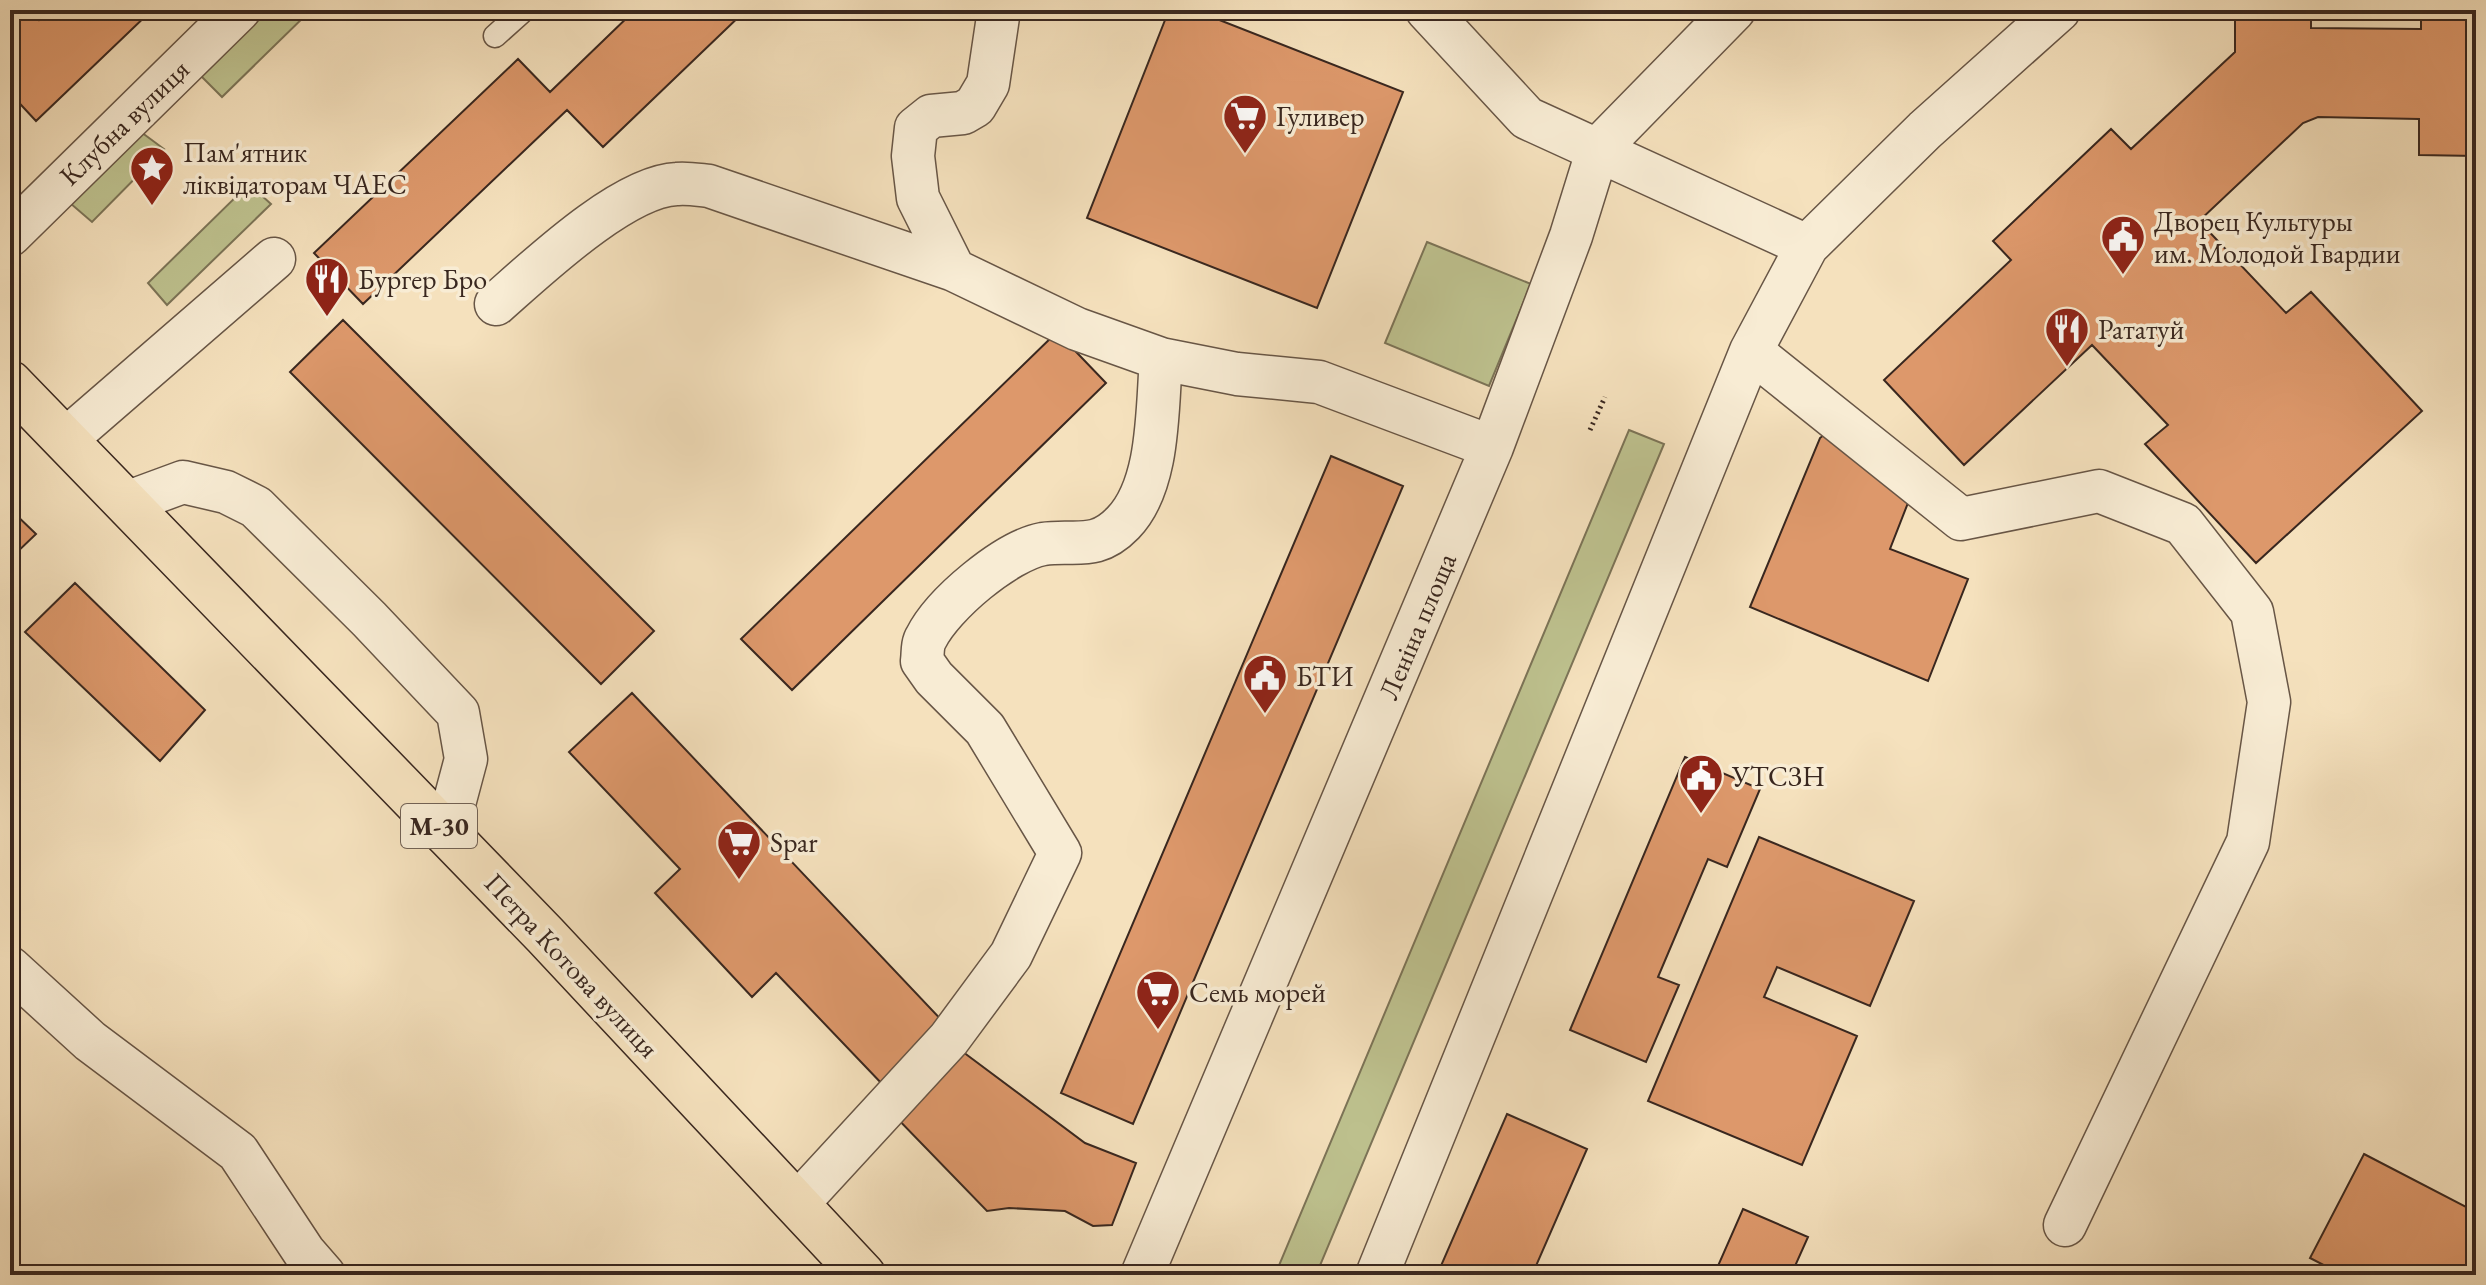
<svg xmlns="http://www.w3.org/2000/svg" width="2486" height="1285" font-family="'EB Garamond',serif">
	<rect width="100%" height="100%" fill="#f5e1bd"/>
	<filter id="stains"><feTurbulence type="fractalNoise" baseFrequency=".0025" numOctaves="4"/><feColorMatrix values="0 0 0 0 .2 0 0 0 0 .09 0 0 0 0 .02 0 0 0 .5 -.17"/></filter>
	<radialGradient id="worn" r=".72"><stop offset=".6" stop-color="#630" stop-opacity="0"/><stop offset="1" stop-color="#630" stop-opacity=".3"/></radialGradient>
	<path fill="#bec28f" stroke="#7c7457" stroke-width="2" d="M269,10H311L222,97L201,76Z
		M141,132L164,149L92,222L70,203Z
		M249,184L271,204L167,305L148,283Z
		M1427,242L1531,284L1489,386L1385,343Z
		M1629,430L1664,444L1316,1275H1275Z"/>
	<path fill="#dd986b" stroke="#39271f" stroke-width="2" d="M10,10H30L39,20L50,10H152L36,121L10,93Z
		M635,10H746L603,147L567,110L363,304L314,253L518,59L550,92Z
		M1169,10H1194L1403,92L1317,308L1087,218Z
		M2245,10H2301L2311,19V28L2421,29V17L2476,18V156L2419,155V119L2318,117L2303,123L2199,221L2286,313L2311,292L2422,411L2256,563L2145,444L2168,425L2092,345L1964,465L1884,380L2011,260L1993,241L2111,129L2131,149L2235,52V20Z
		M343,320L654,631L601,684L290,372Z
		M1057,332L1106,383L792,690L741,639Z
		M1830,430L1913,490L1890,549L1968,579L1928,681L1750,607L1820,438Z
		M1331,456L1403,486L1133,1124L1061,1093Z
		M10,509L36,534L10,559Z
		M75,583L205,710L160,761L25,632Z
		M632,693L948,1027L885,1087L776,973L752,997L655,893L680,869L569,752Z
		M1685,757L1760,789L1727,867L1708,859L1658,977L1679,985L1646,1062L1570,1030Z
		M1759,837L1914,901L1870,1006L1777,967L1764,997L1857,1036L1802,1165L1648,1101Z
		M955,1046L1085,1143L1136,1163L1112,1225L1093,1226L1065,1211L1009,1208L987,1211L891,1112Z
		M1507,1114L1587,1149L1532,1275H1437Z
		M2364,1154L2476,1212V1275H2343L2310,1258Z
		M1743,1209L1808,1237L1791,1275H1714Z"/>
	<g fill="none" stroke-linecap="round" stroke-linejoin="round">
		<g stroke="#685646" stroke-width="25">
			<path id="service" d="M495,36L524,10"/>
		</g>
		<g stroke="#685646" stroke-width="45">
			<path id="minor" d="M999,10L988,84L975,106L963,113L931,116L916,128L913,156L918,198L954,270L1077,329L1161,359
				M1427,10L1527,118L1807,246
				M10,235L239,10
				M496,304C537,268 623,186 677,184C688,183 699,185 709,186L954,270
				M1751,351L1961,519L2099,491L2183,524L2252,612L2269,702L2248,842L2065,1225
				M65,440L274,259
				M126,503L183,482L226,492L256,507L369,619L458,713L466,759L446,834
				M10,968L90,1041L238,1152L304,1252L324,1275
				M797,1204L949,1039L1011,955L1060,853L985,729L934,678L922,661C923,654 922,644 926,638C943,604 1006,551 1043,544C1075,539 1095,552 1123,523C1160,485 1157,408 1161,359L1237,374L1319,382L1492,447
				M1142,1275L1492,447L1571,236L1598,149L1734,10
				M1377,1275L1751,351L1807,246L1925,130L2059,10"/>
		</g>
		<g stroke="#39271f" stroke-width="47">
			<path id="trunk" d="M10,383L545,935L863,1275"/>
		</g>
		<path stroke="#39271f" stroke-width="5" stroke-dasharray="2 4" stroke-linecap="butt" d="M1590,430L1605,397"/>
		<use href="#service" stroke="#f8ecd4" stroke-width="22"/>
		<use href="#minor" stroke="#f8ecd4" stroke-width="42"/>
		<use href="#trunk" stroke="#f5e1bd" stroke-width="44"/>
	</g>
	<defs>
		<g id="supermarket-pin" transform="scale(2.3)"><path d="M0 17L-7.5 6A9.5 9.5 0 1 1 7.5 6Z" fill="#8f2418" stroke="#f8ecd4"/><path d="M-6-5.5h2.5l.6 2H6L4.5 2H-2.5L-4.4-4H-6ZM-1.5 3.2a1.3 1.3 0 1 0 .1 0ZM3 3.2a1.3 1.3 0 1 0 .1 0Z" fill="#fff"/></g>
		<g id="sight-pin" transform="scale(2.3)"><path d="M0 17L-7.5 6A9.5 9.5 0 1 1 7.5 6Z" fill="#8f2418" stroke="#f8ecd4"/><path d="M0-6L1.8-2.2L6-1.7L2.9 1.2L3.7 5.4L0 3.3L-3.7 5.4L-2.9 1.2L-6-1.7L-1.8-2.2Z" fill="#fff"/></g>
		<g id="civic-pin" transform="scale(2.3)"><path d="M0 17L-7.5 6A9.5 9.5 0 1 1 7.5 6Z" fill="#8f2418" stroke="#f8ecd4"/><path d="M-.6-6.5H3V-4.5H.6V-3L4-1V1h2V6H-6V1h2V-1L-.6-3ZM-1.2 2.5V6h2.4V2.5Z" fill="#fff"/></g>
		<g id="restaurant-pin" transform="scale(2.3)"><path d="M0 17L-7.5 6A9.5 9.5 0 1 1 7.5 6Z" fill="#8f2418" stroke="#f8ecd4"/><path d="M-5-6h1v4h1v-4h1v4h1v-4h1v5L-1.5 .5V6h-2V.5L-5-1ZM5-6V6H3V1.5H1.5Q1.5-4 5-6Z" fill="#fff"/></g>
	</defs>
	<g fill-rule="evenodd">
		<use href="#supermarket-pin" x="1245" y="116"/>
		<use href="#sight-pin" x="152" y="168"/>
		<use href="#civic-pin" x="2123" y="237"/>
		<use href="#restaurant-pin" x="327" y="279"/>
		<use href="#restaurant-pin" x="2067" y="329"/>
		<use href="#civic-pin" x="1265" y="676"/>
		<use href="#civic-pin" x="1701" y="776"/>
		<use href="#supermarket-pin" x="739" y="842"/>
		<use href="#supermarket-pin" x="1158" y="992"/>
	</g>
	<g text-anchor="middle" dominant-baseline="central" stroke-width="7" stroke-linejoin="round" paint-order="stroke">
		<rect fill="#f8ecd4" stroke="#726255" stroke-width="2" x="401" y="804" width="76" height="44" rx="6"/>
		<g font-size="26" font-weight="bold" fill="#39271f">
			<text x="439" y="826">М-30</text>
		</g>
		<g font-size="28" fill="#39271f" stroke="#f8ecd4" text-anchor="start">
			<text x="1276" y="116">Гуливер</text>
			<text x="183" y="152">Пам'ятник<tspan x="183" dy="32">ліквідаторам ЧАЕС</tspan></text>
			<text x="2154" y="221">Дворец Культуры<tspan x="2154" dy="32">им. Молодой Гвардии</tspan></text>
			<text x="358" y="279">Бургер Бро</text>
			<text x="2098" y="329">Рататуй</text>
			<text x="1296" y="676">БТИ</text>
			<text x="1732" y="776">УТСЗН</text>
			<text x="770" y="842">Spar</text>
			<text x="1189" y="992">Семь морей</text>
		</g>
		<g font-size="28" fill="#39271f" stroke="#f8ecd4">
			<text transform="translate(124 122) rotate(-44)">Клубна вулиця</text>
			<text transform="translate(1417 626) rotate(-67)">Леніна площа</text>
			<text transform="translate(572 965) rotate(47)">Петра Котова вулиця</text>
		</g>
	</g>
	<rect width="2486" height="1285" fill="none" stroke="#f5e1bd" stroke-width="40"/>
	<rect x="12" y="12" width="2462" height="1261" fill="none" stroke="#39271f" stroke-width="4"/>
	<rect x="20" y="20" width="2446" height="1245" fill="none" stroke="#39271f" stroke-width="2"/>
	<rect width="100%" height="100%" filter="url(#stains)"/>
	<rect width="100%" height="100%" fill="url(#worn)"/>
</svg>
